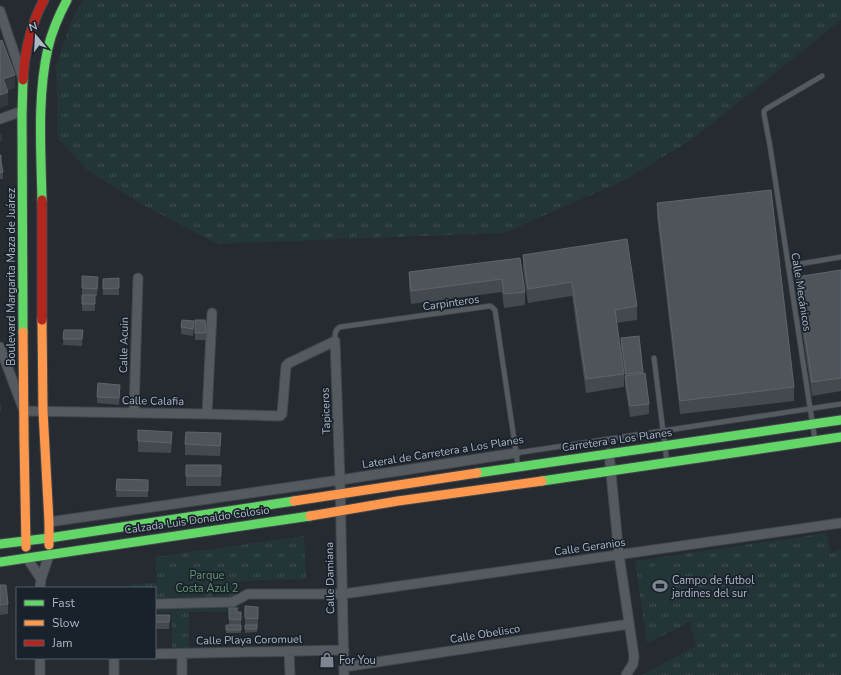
<svg xmlns="http://www.w3.org/2000/svg" width="841" height="675" font-family="'Nunito Sans',sans-serif">
	<defs>
		<pattern id="grass-tufts" width="24" height="20" patternUnits="userSpaceOnUse"><rect width="24" height="20" fill="#233537"/><path d="M3 7l-1-3M5 7V3M7 7l1-3M15 17l-1-3M17 17v-4M19 17l1-3" fill="none" stroke="#405052"/></pattern>
	</defs>
	<rect width="100%" height="100%" fill="#252b31"/>
	<path fill="url(#grass-tufts)" d="M84,0H841V20L694,138L623,181L504,233L218,244L143,205L87,170L58,139L56,66L74,14Z
		M826,533L831,553L841,549V675H642L696,646L690,622L647,643L635,561Z
		M304,536L306,579L239,581V612H189V648H172V613H155V588H131L130,584L157,583L155,557Z"/>
	<path fill="#233537" d="M662,562L681,599L659,610L640,573Z
		M206,572V600H167V573Z"/>
	<g fill="none" stroke-linecap="round" stroke-linejoin="round">
		<g stroke="#42474c" stroke-width="6">
			<path id="lane" d="M788,266L841,257
				M335,341C335,336 334,330 340,327L490,306L492,307L495,310L518,466
				M654,358L667,463
				M815,440L770,146L764,114V111L766,109L822,76
				M516,453L841,404"/>
		</g>
		<g stroke="#42474c" stroke-width="11">
			<path id="street" d="M0,11L22,76
				M0,119L22,111
				M0,347L24,411L207,414L280,416L282,414L286,366L289,363L335,341L340,480L344,675
				M134,412L138,278
				M207,414L212,313
				M609,453L619,555L634,656L633,664L626,675
				M49,522L340,480L516,453
				M27,558L41,579
				M40,588L41,579L49,555
				M155,604L233,602L248,594H343L841,523
				M289,651L290,675
				M155,654L344,650
				M182,654V675
				M114,658V675
				M344,667L629,624
				M40,675V658"/>
		</g>
		<g stroke="#42474c" stroke-width="11">
			<path id="fast" d="M42,200C41,152 37,96 48,48C52,31 59,15 67,0
				M23,332L22,115L23,80
				M477,473L841,420
				M542,481L841,437
				M0,544L49,538L294,501
				M0,562L310,516"/>
		</g>
		<g stroke="#42474c" stroke-width="11">
			<path id="slow" d="M42,320L43,411L49,522V545
				M23,332L24,437L26,547
				M294,501L477,473
				M310,516L398,501L542,481"/>
		</g>
		<g stroke="#42474c" stroke-width="11">
			<path id="jam" d="M23,80C24,59 28,37 36,17C38,11 41,6 44,0
				M42,200V320"/>
		</g>
		<use href="#lane" stroke="#555960" stroke-width="4.5"/>
		<use href="#street" stroke="#555960" stroke-width="9"/>
		<use href="#fast" stroke="#63d668" stroke-width="9"/>
		<use href="#slow" stroke="#ff974d" stroke-width="9"/>
		<use href="#jam" stroke="#b3261e" stroke-width="9"/>
	</g>
	<path fill="#44484f" d="M0,155L3,172V179H0Z
		M657,203L794,387V401L680,414L657,217Z
		M523,255L637,306V320L616,323L624,374V387L586,393L572,296L528,303L523,268Z
		M520,258L525,292V305L504,308L502,292L411,304L409,286V272Z
		M841,270V391L812,396L796,290V277Z
		M119,278V295H103V279Z
		M98,284L97,296H95V311H82V288Z
		M195,320H205L206,340H195Z
		M181,327L194,328L193,336L181,334Z
		M64,330H83L82,346L63,345Z
		M639,336L643,373L649,404V414L630,417L625,386V377L621,348V338Z
		M120,392L119,405L97,403V397Z
		M138,441L172,442L171,453L138,452Z
		M221,443L220,456L185,455V444Z
		M186,465H221V486H186Z
		M117,479L148,480V497H116Z
		M0,585L8,604V614L0,615Z
		M229,608L237,612H241V633H226V625H229Z
		M258,613V626H257V632L245,633V618Z
		M155,615H170L169,629H155Z"/>
	<path fill="#33383e" d="M15,75V88L3,92V79Z
		M8,92V105L0,108V95Z
		M2,134V141L0,142V135Z
		M194,321V328L193,336V329Z
		M0,405H1V412H0Z"/>
	<path fill="#4f545b" stroke="#5e646c" d="M2,40L15,75L3,79L8,92L0,95V41Z
		M0,155H1V162H0Z
		M0,162H1L3,172L0,173Z
		M771,190L794,387L680,401L657,203Z
		M627,239L637,306L615,310L624,374L586,379L572,282L528,289L523,255Z
		M520,258L525,292L504,294L502,279L411,291L409,272Z
		M841,270V378L812,382L796,277Z
		M82,276L98,277L97,289L82,288Z
		M119,278V288L103,289V279Z
		M82,295H95V304H82Z
		M182,320L194,321L193,329L181,327Z
		M195,320H205L206,333H195Z
		M64,330H83L82,339H63Z
		M639,336L643,372L626,374L621,338Z
		M645,373L649,404L630,406L625,376Z
		M98,383L120,385L119,398L97,397Z
		M138,430L172,432L171,443L138,441Z
		M186,432L221,433L220,446L185,444Z
		M186,465H221V476H186Z
		M117,479L148,480V491L116,490Z
		M0,585H6L8,604L0,605Z
		M245,606L258,607V619L245,618Z
		M229,608H237V612H241V620L229,619Z
		M155,615H170L169,622H155Z
		M226,625H241V630H226Z
		M245,625H257V629H245Z"/>
	<defs>
		<g id="stadium-bare" transform="scale(1.2)"><path d="M0-5a6.5 5 0 1 0 0 10a6.5 5 0 1 0 0-10ZM-3.5-1.8h7v3.6h-7Z" fill="#7e8691" stroke="#19212b" stroke-width="2.5" paint-order="stroke"/></g>
		<g id="shop-bare" transform="scale(1.2)"><path d="M-5-2.5h2.3a2.7 3.5 0 0 1 5.4 0H5L5.5 6h-11ZM-1.5-2.5h3a1.5 2.3 0 0 0-3 0Z" fill="#7e8691" stroke="#19212b" stroke-width="2.5" paint-order="stroke"/></g>
	</defs>
	<g fill-rule="evenodd">
		<use href="#stadium-bare" x="660" y="586"/>
		<use href="#shop-bare" x="327" y="660"/>
	</g>
	<g text-anchor="middle" dominant-baseline="central" stroke-width="3.5" stroke-linejoin="round" paint-order="stroke">
		<g font-size="11" fill="#aeb7c4" stroke="#19212b">
			<text transform="translate(11 277) rotate(-90)">Boulevard Margarita Maza de Juárez</text>
			<text transform="translate(801 292) rotate(81)">Calle Mecánicos</text>
			<text transform="translate(451 303) rotate(-8)">Carpinteros</text>
			<text transform="translate(124 345) rotate(-89)">Calle Acuin</text>
			<text transform="translate(153 401) rotate(1)">Calle Calafia</text>
			<text transform="translate(326 411) rotate(-92)">Tapiceros</text>
			<text transform="translate(617 440) rotate(-8)">Carretera a Los Planes</text>
			<text transform="translate(443 452) rotate(-9)">Lateral de Carretera a Los Planes</text>
			<text transform="translate(197 520) rotate(-8)">Calzada Luis Donaldo Colosio</text>
			<text transform="translate(590 547) rotate(-8)">Calle Geranios</text>
			<text transform="translate(330 578) rotate(-91)">Calle Damiana</text>
			<text transform="translate(485 634) rotate(-9)">Calle Obelisco</text>
			<text transform="translate(249 640) rotate(-1)">Calle Playa Coromuel</text>
		</g>
		<g font-size="11" fill="#66936f" stroke="#19212b">
			<text x="207" y="575">Parque<tspan x="207" dy="13">Costa Azul 2</tspan></text>
		</g>
		<g font-size="11" fill="#aeb7c4" stroke="#19212b" text-anchor="start">
			<text x="672" y="580">Campo de futbol<tspan x="672" dy="13">jardines del sur</tspan></text>
			<text x="339" y="660">For You</text>
		</g>
	</g>
	<rect x="16" y="587" width="140" height="72" fill="#19212b" stroke="#555d68"/>
	<rect x="24" y="600" width="20" height="6" fill="#63d668" stroke="#555d68"/>
	<text x="52" y="607" font-size="12" fill="#aeb7c4">Fast</text>
	<rect x="24" y="620" width="20" height="6" fill="#ff974d" stroke="#555d68"/>
	<text x="52" y="627" font-size="12" fill="#aeb7c4">Slow</text>
	<rect x="24" y="640" width="20" height="6" fill="#b3261e" stroke="#555d68"/>
	<text x="52" y="647" font-size="12" fill="#aeb7c4">Jam</text>
	<g transform="translate(36 36) rotate(342)" stroke="#19212b" stroke-width="3" paint-order="stroke">
	<path d="M0-3L7 15L0 10L-7 15Z" fill="#aeb7c4"/>
	<text y="-6" font-size="11" font-weight="bold" text-anchor="middle" fill="#aeb7c4">N</text>
	</g>
</svg>
